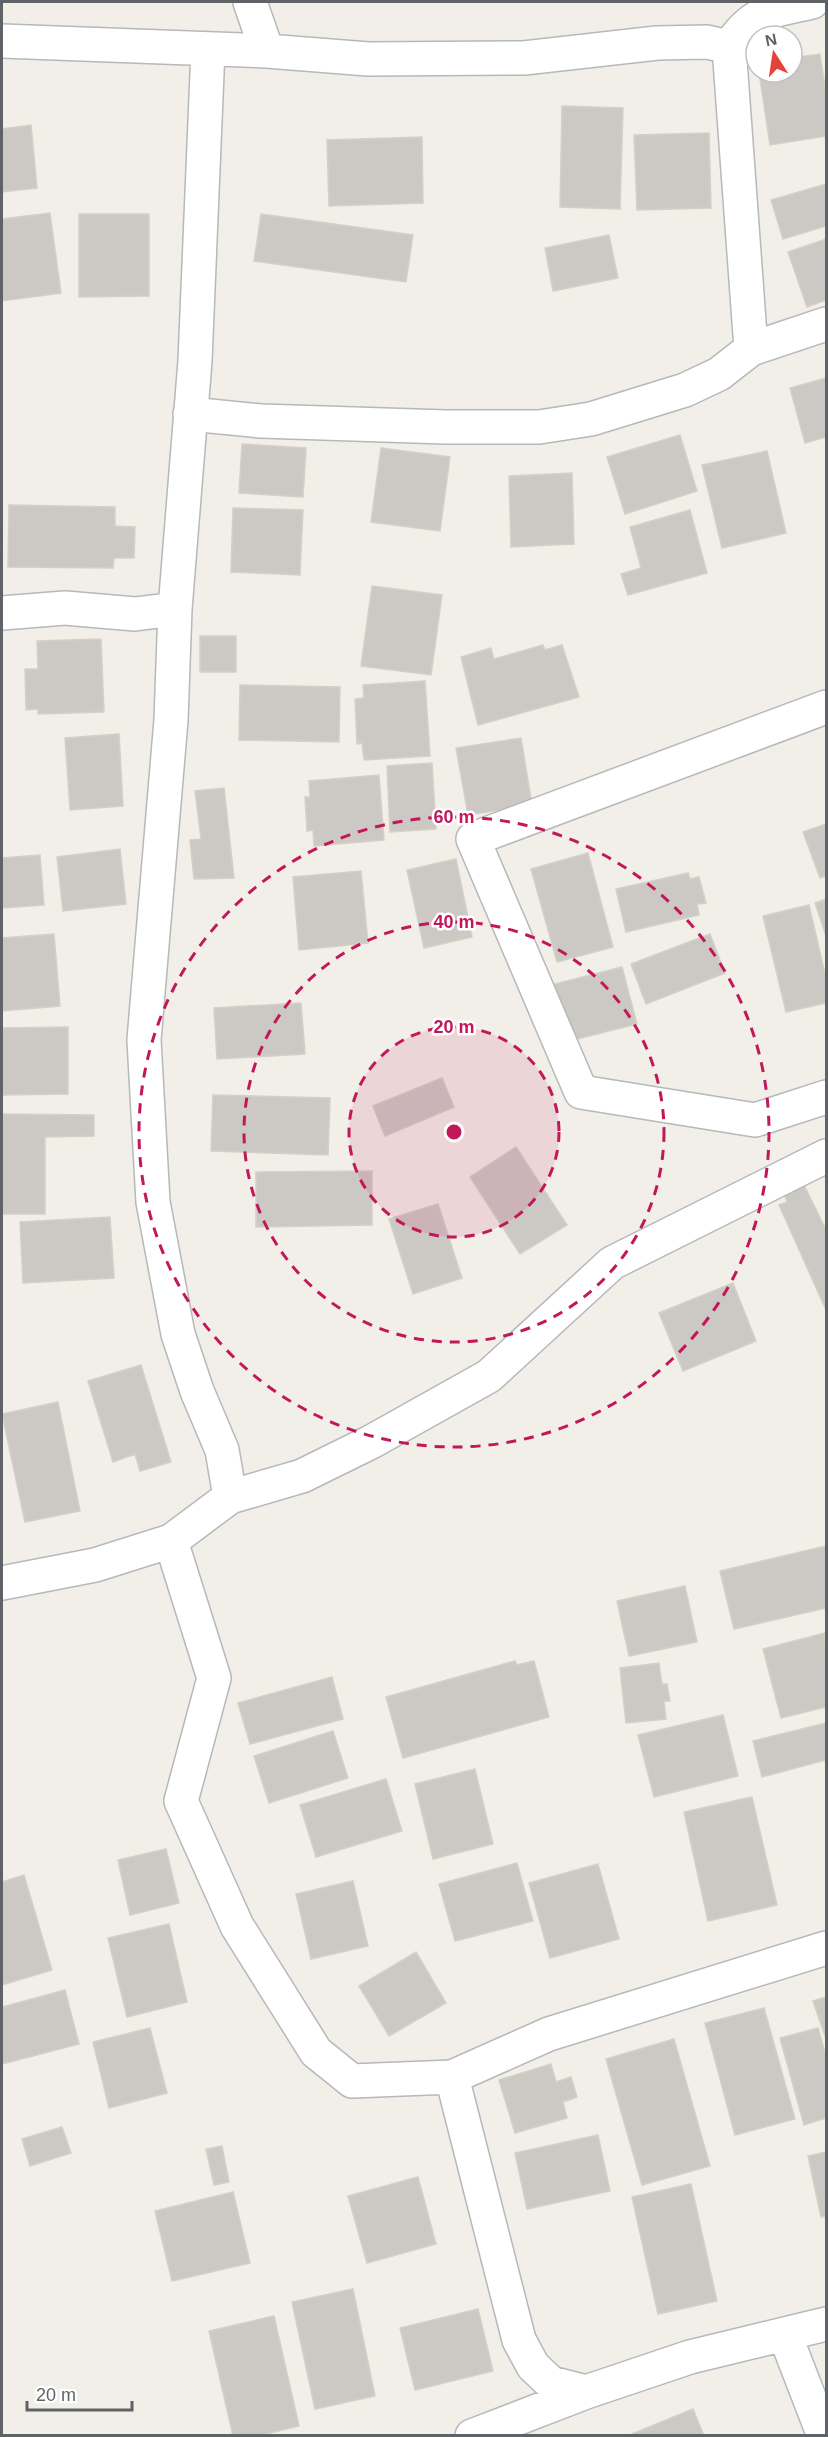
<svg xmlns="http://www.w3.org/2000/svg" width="828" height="2437" font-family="Helvetica,sans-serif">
	<rect width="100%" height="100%" fill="#f1efe8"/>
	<path fill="#ccc9c5" stroke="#d5d0c7" stroke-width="1.5" d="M820,54L826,94V136L770,145L759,72H792V58Z
		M562,106L623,108L620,209L560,207Z
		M31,125L37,188L2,192V129Z
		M709,133L711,208L637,210L634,135Z
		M422,137L423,203L329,206L327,140Z
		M826,184V226L783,239L771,200Z
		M50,213L61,293L2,301V219Z
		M79,214H149V296L79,297Z
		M261,214L413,235L406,282L254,261Z
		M609,235L618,278L553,291L545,248Z
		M826,239V300L807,307L788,252Z
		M826,378V437L805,443L790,388Z
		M680,435L697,491L625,514L607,457Z
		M242,444L306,448L303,497L239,493Z
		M381,448L450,457L440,531L371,522Z
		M767,451L786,533L722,548L702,465Z
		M572,473L574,544L511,547L509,476Z
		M9,505L115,507V526L135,527L134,558H114L113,568L8,567Z
		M233,508L303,510L300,575L231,572Z
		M690,510L707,573L628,595L621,574L641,568L630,527Z
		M372,586L442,595L431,675L361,666Z
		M200,636H236V672H200Z
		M101,639L104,712L38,714V709L26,710L25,669H38L37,641Z
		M543,645L545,650L562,645L579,697L478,725L461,657L491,648L494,659Z
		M425,681L430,756L364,760L362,743L357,744L355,699L364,698L363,685Z
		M240,685L340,687L339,742L239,740Z
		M119,734L123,806L70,810L65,738Z
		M521,738L532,805L468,815L456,748Z
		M432,763L436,829L390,832L387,766Z
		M379,775L384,840L314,846L313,830L307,831L305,797H310L309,781Z
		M224,788L234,878L194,879L190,840L201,839L195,791Z
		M826,824V876L820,878L803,832Z
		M120,849L126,904L63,911L57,857Z
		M588,853L613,947L557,962L531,869Z
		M40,855L44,905L2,908V858Z
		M456,859L472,937L424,948L407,870Z
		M361,871L368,943L299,950L293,877Z
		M688,873L690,879L699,877L706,903L697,904L699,915L626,932L616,889Z
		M826,899V936L815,903Z
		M809,905L826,978V1003L786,1012L763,916Z
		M54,934L60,1006L2,1011V938Z
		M710,934L725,973L646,1004L631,964Z
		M622,967L637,1024L565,1042L551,985Z
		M301,1003L305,1054L217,1059L214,1008Z
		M68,1027V1094L2,1095V1028Z
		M442,1078L454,1107L385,1136L373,1106Z
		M213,1095L330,1098L328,1155L211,1151Z
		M2,1114L94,1115V1136L45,1137V1214H2Z
		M516,1147L567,1225L520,1254L470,1177Z
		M372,1171V1225L256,1227V1172Z
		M804,1185L826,1230V1310L779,1205L787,1202L784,1194Z
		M438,1204L462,1278L413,1294L389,1219Z
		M110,1217L114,1278L23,1283L20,1222Z
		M733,1283L756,1341L683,1371L659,1313Z
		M141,1365L171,1462L140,1471L135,1454L113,1462L88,1381Z
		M58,1402L80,1511L25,1522L2,1414Z
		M826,1546V1608L734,1629L720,1571Z
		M685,1586L697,1642L629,1656L617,1601Z
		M825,1633L826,1707L781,1718L763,1649Z
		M515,1661L517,1665L534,1661L549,1717L403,1758L386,1697Z
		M659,1663L662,1684H667L670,1701H664L666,1719L626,1723L620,1668Z
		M332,1677L343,1719L250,1744L238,1703Z
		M723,1715L738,1776L654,1797L638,1735Z
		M826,1723V1760L762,1777L753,1741Z
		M333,1731L348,1778L269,1803L254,1756Z
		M475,1769L493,1844L433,1859L415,1784Z
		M386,1779L402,1831L316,1857L300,1805Z
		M752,1797L777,1905L708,1921L684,1812Z
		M166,1849L179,1903L130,1915L118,1860Z
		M517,1863L533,1921L455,1941L439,1884Z
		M598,1864L619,1939L550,1958L529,1883Z
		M24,1875L52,1970L2,1985V1882Z
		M353,1881L368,1946L311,1959L296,1894Z
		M169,1924L187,2002L127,2017L108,1938Z
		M416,1952L446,2003L389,2036L359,1986Z
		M65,1990L79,2044L2,2064V2007Z
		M826,1997V2039L813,2001Z
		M764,2008L795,2119L735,2135L705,2023Z
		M150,2028L167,2093L109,2108L93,2042Z
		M818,2028L826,2056V2118L804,2125L780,2038Z
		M674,2039L710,2166L642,2185L606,2059Z
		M551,2064L556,2082L571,2077L577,2097L563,2102L567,2118L515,2133L499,2080Z
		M62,2127L71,2153L30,2166L22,2139Z
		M598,2135L610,2191L527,2209L515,2153Z
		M222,2146L229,2182L214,2185L206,2149Z
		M826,2152V2216L821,2217L808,2156Z
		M418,2177L436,2244L367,2263L348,2196Z
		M691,2184L717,2301L658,2314L632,2197Z
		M233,2192L250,2263L172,2281L155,2211Z
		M353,2289L375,2396L315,2409L292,2302Z
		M478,2309L493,2371L415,2390L400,2328Z
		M274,2316L299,2426L257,2436H233L209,2331Z
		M693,2409L704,2436H633L632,2434Z"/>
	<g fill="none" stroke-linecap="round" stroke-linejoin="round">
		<g stroke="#b5b8bc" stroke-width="36">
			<path id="street" d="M250,2L267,51
				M2,41L267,51L368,59L524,58L657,43L707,42L729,47C754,9 771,12 812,2
				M729,47L751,349
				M208,49L195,361L175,609L171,720L144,1040L153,1202L178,1334L197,1391L222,1450L230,1497
				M190,414L261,421L446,427H539L591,419L685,390L719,374L751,349L826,324
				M2,613L65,608L135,614L175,609
				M826,707L473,839L581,1092L755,1120L826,1097
				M171,1541L214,1678L181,1801L237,1926L316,2052L352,2081L452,2077L549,2034L826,1948
				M2,1583L95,1565L171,1541L230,1497L302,1476L371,1442L489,1376L612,1263L826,1156
				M452,2077L519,2340L533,2366L551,2383L586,2392L690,2357L826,2324
				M785,2335L824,2436
				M472,2436L586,2392"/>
		</g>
		<use href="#street" stroke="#fff" stroke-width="33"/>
	</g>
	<circle cx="454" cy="1132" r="105" fill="#c2185b" fill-opacity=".12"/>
	<g fill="none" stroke="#c2185b" stroke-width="3" stroke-dasharray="10 8">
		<circle cx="454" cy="1132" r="105"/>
		<circle cx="454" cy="1132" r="210"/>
		<circle cx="454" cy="1132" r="315"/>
	</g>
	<circle cx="454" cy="1132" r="9" fill="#c2185b" stroke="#fff" stroke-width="3"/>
	<g font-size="18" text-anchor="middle" font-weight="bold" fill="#c2185b" stroke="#fff" stroke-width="5" stroke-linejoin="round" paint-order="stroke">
		<text x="454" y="823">60 m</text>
		<text x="454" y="928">40 m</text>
		<text x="454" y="1033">20 m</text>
	</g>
	<rect width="828" height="2437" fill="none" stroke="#5f6368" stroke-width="6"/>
	<g transform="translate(774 54) rotate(348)"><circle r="28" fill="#ffffff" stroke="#bfc1c3" stroke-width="1.5"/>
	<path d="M0-4.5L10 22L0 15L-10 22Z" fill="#e4423b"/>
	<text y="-9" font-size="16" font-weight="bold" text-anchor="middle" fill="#5f6368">N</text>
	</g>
	<path d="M27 2401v9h105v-9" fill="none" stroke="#5f6368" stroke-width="3"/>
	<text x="36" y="2401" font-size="18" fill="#5f6368" stroke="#ffffff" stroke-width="4.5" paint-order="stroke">20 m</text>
</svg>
